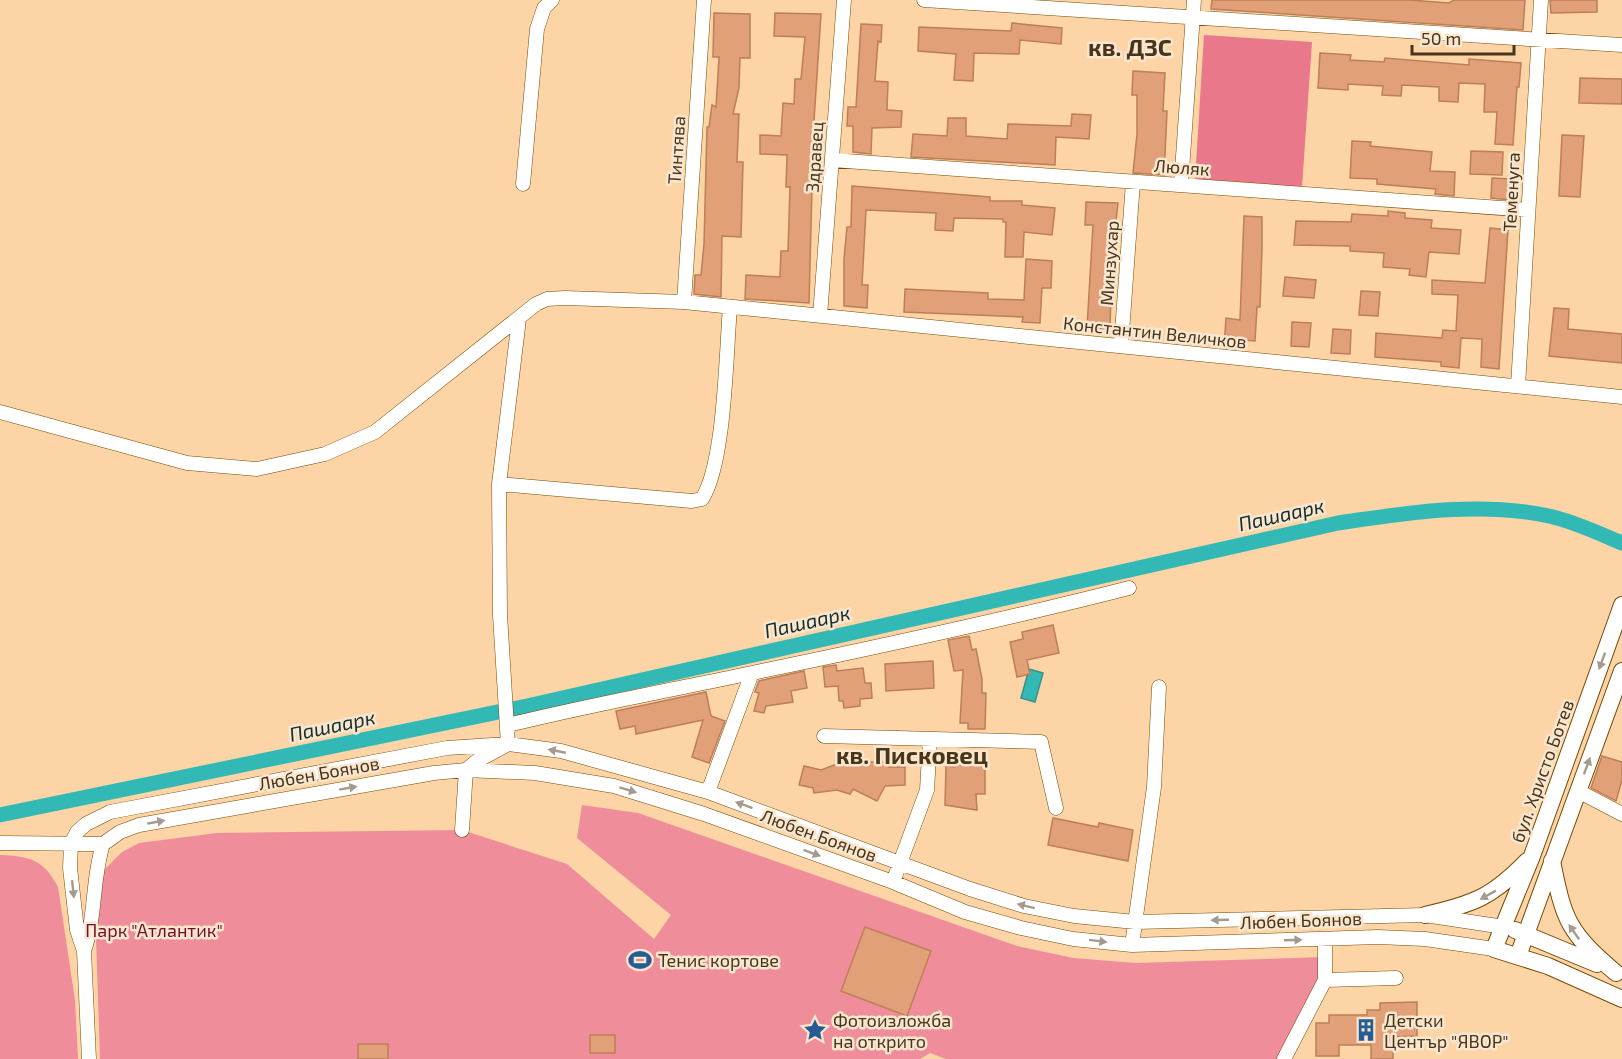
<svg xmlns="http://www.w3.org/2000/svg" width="1622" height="1059" font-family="'Exo 2',sans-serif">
	<rect width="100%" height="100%" fill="#fcd4a5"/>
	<path fill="#ef8d9a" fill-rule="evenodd" d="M582,805L638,813L1017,946L1073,958L1136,963L1325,957V980L1284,1059H946L930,1053L920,1059H388V1044H359L358,1059H100L96,937L98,889L104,870L122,852L139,843L217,833L462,830L567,864L654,939L671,915L577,838ZM865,927L931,952L907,1016L841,991Z
		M0,855C30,856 44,860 58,887L75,1000L78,1059H0Z"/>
	<path fill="#e9798a" d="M1204,35L1312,42L1302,187L1195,180Z"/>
	<path fill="#33b9b5" stroke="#399187" stroke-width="1.5" d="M1029,669L1043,673L1035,702L1021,698Z"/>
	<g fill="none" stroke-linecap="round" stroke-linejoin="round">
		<path stroke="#33b9b5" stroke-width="15" d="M0,815L527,706L1338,523C1406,513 1480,501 1549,516C1573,521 1598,533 1622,543"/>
	</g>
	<path fill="#e1a078" stroke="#bd7e58" stroke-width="1.5" d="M1212,0H1410L1449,3L1454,0H1525L1523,30L1211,9Z
		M1550,0H1597V12L1551,13Z
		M714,13L750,14V58H740L739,88L733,114H739L737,162H743L741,237L722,236L721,297L694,294L695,275H701L704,244L707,127H709L712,105L716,107L719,57H713Z
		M775,13L821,14L813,136L816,137L815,165H818L817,188H812L809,303L745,299L746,275L780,277L781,251H788L790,187H786L787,155L760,154V135L781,136L783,103L794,104L795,79H801L805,37L774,36Z
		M1012,23L1062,28L1061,44L1020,40L1019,54L974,53L973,81L954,80L956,54L918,51L919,27L1011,31Z
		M861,24L882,25L881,42L878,41L875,81L888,82L887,110L902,111L901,127L872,128L871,154L853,152V126H847L848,107H856Z
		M1320,53L1351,55L1350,60L1384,62L1385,58L1469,65V59L1521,63L1519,87H1517L1513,145L1495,144L1497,112H1484L1485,84L1459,83L1458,102L1439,101V87L1402,85L1401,96L1382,95L1383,86L1348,84V90L1318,88Z
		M1133,71L1165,73L1163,111H1167L1164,175L1133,173L1137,134V95H1132Z
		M1580,78L1622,79V104L1579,103Z
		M1072,114L1091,115L1089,139L1056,137L1055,165L911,157L913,134L947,136L948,118H966V136L1007,139L1008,124L1071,126Z
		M1562,135L1584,136L1580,197L1559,196Z
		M1352,141L1371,142L1370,146L1432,152L1430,171L1455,172L1454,196L1435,194L1436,189L1377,184V179L1350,178Z
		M1471,151L1503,152L1502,175L1470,174Z
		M1492,178L1511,179L1510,200L1491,198Z
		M852,186L990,197V201H1022V205L1055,208L1052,235L1024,232L1023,257H1005L1006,222H1003V219L954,218L953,231L935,230L936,213L866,210L862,285H868L867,308L844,306V259L847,227H851Z
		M1086,202L1118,203L1112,257L1110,329L1087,328L1093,225H1085Z
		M1388,211L1405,213V218L1432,220L1431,228L1461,230L1459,254L1429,252L1426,277L1409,275L1410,269L1383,267L1384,253L1350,251V246L1294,245L1296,221L1351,222L1352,214L1388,216Z
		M1244,216L1262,217V248L1260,307H1257L1255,341L1242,340L1241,349L1224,348L1226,318L1240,320Z
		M1490,228L1508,230L1499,369L1481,367L1482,339L1461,338L1459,368L1441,366V362L1375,357L1376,333L1442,338L1443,330L1456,331L1458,295L1432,294V280L1485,283Z
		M1026,259L1052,261L1051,288H1042L1040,323L1022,322L1023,317L904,312L905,289L988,293V299L1024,300Z
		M1285,277L1316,280L1314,298L1283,296Z
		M1361,291L1380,292L1378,316L1359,315Z
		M1554,308L1569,309L1568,329L1622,334V363L1549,356Z
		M1292,322L1311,323L1309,347L1291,346Z
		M1333,329L1351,330L1350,354L1331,353Z
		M1053,625L1059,653L1027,660L1030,674L1017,677L1010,642L1023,639L1022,632Z
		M969,636L972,650L976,649L982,679V693H986L985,729H968V723H960L963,670L954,671L948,640Z
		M933,661L934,688L886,691L885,664Z
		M836,665L837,671L863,668L865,683H871L872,698L860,699V706L844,708L843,701H839L838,686L825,687L823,667Z
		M804,671L807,688L791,691L793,702L766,706L764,713L754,711L759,693L755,692L759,681Z
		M706,692L711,716L725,721L709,763L692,757L703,720L636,734L635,726L620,729L616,711Z
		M1602,756L1622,762V780L1616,801L1591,788Z
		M837,757L857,758V762H889V767H905V785L885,786L877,801L853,789L850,794L837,790L814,793L813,788L799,785L804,766L821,770L837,764Z
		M956,760H985V794H976L977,810L945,805L946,766L955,767Z
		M1053,818L1098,827L1099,823L1133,830L1128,861L1048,845Z
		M865,927L931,951L907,1016L841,991Z
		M1417,1002V1036L1393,1037V1059H1371V1045H1339V1056H1316V1023H1329V1015H1367V1010H1380V1003Z
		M590,1035H615V1053H590Z
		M358,1044H388V1059H358Z"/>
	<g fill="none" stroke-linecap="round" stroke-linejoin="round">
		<g stroke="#754b04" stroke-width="15">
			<path id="minor" d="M924,0L1622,45
				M832,160L1528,210
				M523,184L537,29L544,8L552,0
				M1181,185L1194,0
				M684,302L704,0
				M820,316L844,0
				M1121,346L1133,182
				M1518,386L1541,0
				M0,412L187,463L257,469L325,454L375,432L536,304L547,299L565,298L684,302L1622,397
				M499,484L692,501L702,499C725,463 726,354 730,307
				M508,725C589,705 671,690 752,673C878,647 1004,620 1129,588
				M824,736L1041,742L1056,808
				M1578,791L1622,814
				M708,792L752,673
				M462,830L466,770L477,761L508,744L500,615L499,484L519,319
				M0,843L103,844L120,832L139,825L434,773L466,770L535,773L614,786L704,814L893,882L965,912L1021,928L1073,939L1132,945L1378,937L1425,939L1494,949
				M893,882L927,790L930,739
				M1325,939V980L1396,978
				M1132,945L1154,787L1159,687
				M84,951C96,917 92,879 103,844
				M89,1059L84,951L77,930L70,868L71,844L77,832L86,824L110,812L447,748L508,744L561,751L708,792L970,889L1024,906L1074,916L1135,922L1425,915L1504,927
				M1284,1059L1325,980"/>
		</g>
		<g stroke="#754b04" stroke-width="18">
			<path id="major" d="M1622,605L1532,856L1494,949L1548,966L1622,999
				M1552,861C1564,921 1568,932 1616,973
				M1425,915C1474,904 1492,897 1527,861
				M1515,930L1597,964
				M1518,956L1622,671"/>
		</g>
		<use href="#minor" stroke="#fff" stroke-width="14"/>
		<use href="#major" stroke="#fff" stroke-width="16"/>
	</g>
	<defs><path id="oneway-solid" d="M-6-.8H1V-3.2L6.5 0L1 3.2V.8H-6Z" transform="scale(1.5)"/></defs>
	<g fill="#a49a8e">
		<use href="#oneway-solid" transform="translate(1602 661) rotate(110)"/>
		<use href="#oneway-solid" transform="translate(557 751) rotate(-169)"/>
		<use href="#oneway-solid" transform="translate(1587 766) rotate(-70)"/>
		<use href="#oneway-solid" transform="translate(348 788) rotate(-10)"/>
		<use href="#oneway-solid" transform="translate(628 790) rotate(17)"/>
		<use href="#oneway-solid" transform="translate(744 805) rotate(-160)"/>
		<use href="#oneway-solid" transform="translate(156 822) rotate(-10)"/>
		<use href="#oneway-solid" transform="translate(812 853) rotate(20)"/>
		<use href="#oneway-solid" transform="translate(73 889) rotate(84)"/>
		<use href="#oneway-solid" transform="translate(1488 895) rotate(151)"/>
		<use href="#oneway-solid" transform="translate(1026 906) rotate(-166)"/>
		<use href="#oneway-solid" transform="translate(1220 920) rotate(178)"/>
		<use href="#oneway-solid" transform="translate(1574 932) rotate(-125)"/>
		<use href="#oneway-solid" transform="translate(1293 940) rotate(-2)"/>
		<use href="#oneway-solid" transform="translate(1098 941) rotate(7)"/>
	</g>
	<defs>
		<g id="stadium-bare" transform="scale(1.8)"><path d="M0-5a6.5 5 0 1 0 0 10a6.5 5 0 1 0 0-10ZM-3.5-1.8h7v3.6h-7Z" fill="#255c94" stroke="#f9e6ce" stroke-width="2.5" paint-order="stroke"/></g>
		<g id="sight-bare" transform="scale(1.8)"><path d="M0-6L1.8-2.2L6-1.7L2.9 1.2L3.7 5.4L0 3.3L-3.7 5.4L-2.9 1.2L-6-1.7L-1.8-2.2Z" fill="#255c94" stroke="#f9e6ce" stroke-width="2.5" paint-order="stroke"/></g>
		<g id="building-bare" transform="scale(1.8)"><path d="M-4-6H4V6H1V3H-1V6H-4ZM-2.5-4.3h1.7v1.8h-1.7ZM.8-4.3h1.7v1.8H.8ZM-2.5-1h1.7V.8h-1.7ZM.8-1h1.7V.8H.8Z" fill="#255c94" stroke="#f9e6ce" stroke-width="2.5" paint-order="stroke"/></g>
	</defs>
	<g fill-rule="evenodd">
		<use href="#stadium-bare" x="640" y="960"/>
		<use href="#sight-bare" x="815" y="1030"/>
		<use href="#building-bare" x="1366" y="1030"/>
	</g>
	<g text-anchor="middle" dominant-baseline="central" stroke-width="5" stroke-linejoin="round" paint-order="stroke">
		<g font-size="18" fill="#48351c" stroke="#f9e6ce">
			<text transform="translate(676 150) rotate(-86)">Тинтява</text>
			<text transform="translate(814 157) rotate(-86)">Здравец</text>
			<text transform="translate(1182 167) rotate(4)">Люляк</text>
			<text transform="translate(1511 192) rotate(-87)">Теменуга</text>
			<text transform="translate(1109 263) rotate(-86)">Минзухар</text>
			<text transform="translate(1155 332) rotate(6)">Константин Величков</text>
			<text transform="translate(1542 771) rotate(-70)">бул. Христо Ботев</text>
			<text transform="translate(319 773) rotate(-10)">Любен Боянов</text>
			<text transform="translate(819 835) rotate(20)">Любен Боянов</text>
			<text transform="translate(1301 920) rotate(-2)">Любен Боянов</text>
		</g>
		<g font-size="18" fill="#740d2b" stroke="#f9e6ce">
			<text x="154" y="930">Парк "Атлантик"</text>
		</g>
		<g font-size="18" fill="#48351c" stroke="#f9e6ce" text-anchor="start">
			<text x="658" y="960">Тенис кортове</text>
			<text x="833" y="1020">Фотоизложба<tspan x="833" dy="21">на открито</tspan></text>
			<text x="1384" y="1020">Детски<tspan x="1384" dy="21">Център "ЯВОР"</tspan></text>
		</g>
		<g font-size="20" font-style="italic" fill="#132e2d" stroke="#f9e6ce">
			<text transform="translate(1281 514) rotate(-13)">Пашаарк</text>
			<text transform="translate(807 621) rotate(-13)">Пашаарк</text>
			<text transform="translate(332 725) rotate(-12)">Пашаарк</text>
		</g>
		<g font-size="24" font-weight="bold" fill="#48351c" stroke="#f9e6ce">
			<text x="1130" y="46">кв. ДЗС</text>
			<text x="912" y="754">кв. Писковец</text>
		</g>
	</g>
	<path d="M1412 45v9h102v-9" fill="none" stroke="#48351c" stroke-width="3"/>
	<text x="1421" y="45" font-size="18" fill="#48351c" stroke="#f9e6ce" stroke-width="4.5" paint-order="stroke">50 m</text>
</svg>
